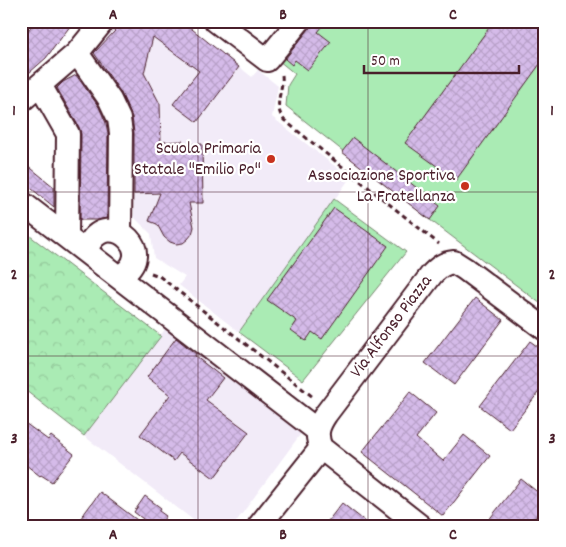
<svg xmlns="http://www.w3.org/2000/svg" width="566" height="547" font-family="Dekko,sans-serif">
	<defs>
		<pattern id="park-crowns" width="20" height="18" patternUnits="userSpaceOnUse" patternTransform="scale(1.25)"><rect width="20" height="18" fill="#aaebb4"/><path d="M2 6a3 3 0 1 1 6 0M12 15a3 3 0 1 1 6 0" fill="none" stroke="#94c99b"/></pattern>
		<pattern id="building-cross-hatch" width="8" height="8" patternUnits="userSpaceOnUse" patternTransform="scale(1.25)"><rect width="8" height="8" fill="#d5bbe9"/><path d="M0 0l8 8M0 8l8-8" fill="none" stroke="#b8a0c8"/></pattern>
	</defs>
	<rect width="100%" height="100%" fill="#fff"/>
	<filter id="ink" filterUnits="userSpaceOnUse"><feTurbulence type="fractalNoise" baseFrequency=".02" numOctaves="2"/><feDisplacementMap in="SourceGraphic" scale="10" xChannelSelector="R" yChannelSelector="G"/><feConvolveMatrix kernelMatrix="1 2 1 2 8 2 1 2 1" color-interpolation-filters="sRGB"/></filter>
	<g filter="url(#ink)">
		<path fill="#f2ebf8" d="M109,21H182L252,77L258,70L278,86L272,117L350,178L239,332L179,285L185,277L154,258L151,234L134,217L131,116L91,49Z
			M166,328L302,432L233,526H201L84,436Z"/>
		<path fill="#aaebb4" stroke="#7a8570" d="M301,21H545V307L430,220L286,106L288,85L295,74L273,56Z
			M334,199L406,252L303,380L239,332Z"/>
		<path fill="url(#park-crowns)" stroke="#7a8570" d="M21,229L161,336L84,436L21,387Z"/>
		<path fill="url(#building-cross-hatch)" stroke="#4a1f2b" d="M35,21H74L46,58L21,80V40Z
			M116,21H182L239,67L197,122L173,104L199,71L153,37L144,73L160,104L161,142L183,141L181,144H202L203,203H189L194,227L192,234L188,239L183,243L176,244L170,242L164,237L157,224L149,221L160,193L134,194V133L132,117L121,93L94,53L115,31L113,29Z
			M312,21H327L318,32L331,42L308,70L295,60L292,65L285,59L309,29Z
			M494,21H545V57L456,180L405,143Z
			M76,75L99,107L106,123L108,134L107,218L98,220H80L81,134L79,127L57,88L63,82Z
			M353,138L440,206L430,220L342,152Z
			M21,160L54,187V207L21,180Z
			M334,208L388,246L322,339L312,332L306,341L291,330L297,321L267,300Z
			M475,298L503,320L454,385L425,363Z
			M176,338L196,354L195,356L223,378L206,400L249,432L214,478L180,453L174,461L140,435L170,395L147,377Z
			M530,341L545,352V384L510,429L480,406Z
			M410,392L436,413L416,438L443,461L464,435L490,456L443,516L362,452Z
			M21,420L48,440L51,436L74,454L52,482L41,475L40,476L21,461Z
			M521,479L545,498V505L528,526H484Z
			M100,492L145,526H75Z
			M145,496L161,508L159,511L166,516L159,526H152L134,512Z
			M342,503L371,526H324Z"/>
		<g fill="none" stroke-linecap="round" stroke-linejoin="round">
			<g stroke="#4a1f2b" stroke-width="26">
				<path id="minor" d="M216,21L267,60L299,21
					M77,53L110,100L119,119L121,133L120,232
					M40,85L68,134L67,237
					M21,101L77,53L103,21
					M21,202L318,431
					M87,252C88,249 89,244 91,241C112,211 160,253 119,277
					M321,448C315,434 318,426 326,414L432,274C439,267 444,263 454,262L465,269L545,329
					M259,526L321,448L420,526"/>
			</g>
			<path stroke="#4a1f2b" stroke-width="3" stroke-dasharray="5 4" stroke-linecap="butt" d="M282,75C284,91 272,104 284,120L439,244
				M151,273L159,276L313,397"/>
			<use href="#minor" stroke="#fff" stroke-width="22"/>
		</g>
	</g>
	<path fill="none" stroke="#4a1f2b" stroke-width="1" stroke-opacity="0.55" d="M198,21V526M368,21V526M21,192H545M21,356H545"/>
	<g fill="#c8321e" stroke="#fff" stroke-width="2">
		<circle cx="271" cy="159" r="5"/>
		<circle cx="465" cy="186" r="5"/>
	</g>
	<g text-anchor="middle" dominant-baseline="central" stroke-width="4.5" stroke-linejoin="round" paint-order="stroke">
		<g font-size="18" fill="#4a1f2b" stroke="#fff" text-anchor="end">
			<text x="261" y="149">Scuola Primaria<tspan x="261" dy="21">Statale "Emilio Po"</tspan></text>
			<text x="455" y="176">Associazione Sportiva<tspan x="455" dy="21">La Fratellanza</tspan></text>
		</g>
		<g font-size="18" fill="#4a1f2b" stroke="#fff">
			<text transform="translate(392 327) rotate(-53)">Via Alfonso Piazza</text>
		</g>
	</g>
	<rect width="566" height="547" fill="none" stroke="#fff" stroke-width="55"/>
	<path d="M364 65v8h155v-8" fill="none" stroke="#4a1f2b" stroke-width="2.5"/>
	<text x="371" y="65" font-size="15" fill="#4a1f2b" stroke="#ffffff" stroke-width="4" paint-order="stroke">50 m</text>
	<rect x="28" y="28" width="510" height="492" fill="none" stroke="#4a1f2b" stroke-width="2"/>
	<g font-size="16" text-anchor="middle" font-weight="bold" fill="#4a1f2b">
		<text x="113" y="19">A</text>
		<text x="283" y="19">B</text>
		<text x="453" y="19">C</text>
		<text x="14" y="115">1</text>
		<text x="552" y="115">1</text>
		<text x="14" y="279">2</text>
		<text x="552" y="279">2</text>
		<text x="14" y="443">3</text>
		<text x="552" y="443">3</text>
		<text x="113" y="539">A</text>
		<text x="283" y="539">B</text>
		<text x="453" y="539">C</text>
	</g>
</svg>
